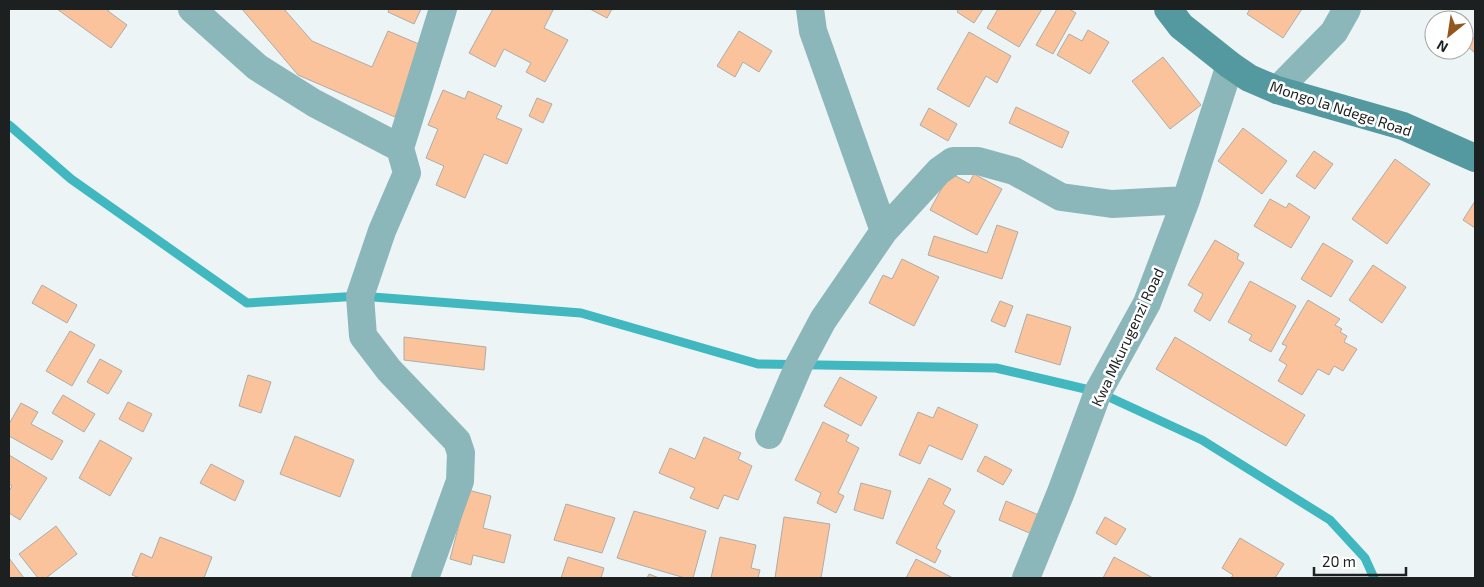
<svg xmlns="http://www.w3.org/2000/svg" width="1484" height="587" font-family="'Exo 2',sans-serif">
	<rect width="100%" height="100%" fill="#edf4f5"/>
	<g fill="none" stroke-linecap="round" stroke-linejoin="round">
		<path stroke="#41b7c0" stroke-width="9" d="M9,125L71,179L247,303L360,296L581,313L758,364L996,368L1098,392L1202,440L1330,520L1365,558L1374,578"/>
	</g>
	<path fill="#fac39b" stroke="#b0aba7" d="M57,9H109L108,11L127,25L111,48Z
		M242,9H284L312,41L372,67L388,31L426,47L395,117L298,75Z
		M389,9H421L414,24L388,12Z
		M493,9H550L553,10L544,28L568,40L545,82L526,72L531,63L504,49L495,67L469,53Z
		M590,9H612L607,18Z
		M959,9H983L974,23L957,12Z
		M998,9H1042L1019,47L987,28Z
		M1057,9H1069L1076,13L1053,54L1036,45Z
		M1250,9H1302L1283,38L1247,14Z
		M1088,30L1109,42L1090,74L1057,55L1069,34L1082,41Z
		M739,31L772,51L759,72L743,62L735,77L717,66Z
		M969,32L1011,56L997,83L986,76L969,107L937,89Z
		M1475,36V53L1467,46Z
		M1163,57L1201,105L1170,129L1132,81Z
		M443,90L465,99L468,91L502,106L496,118L522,129L507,164L484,154L465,198L436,185L444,166L426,158L438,129L428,125Z
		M537,98L552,104L543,123L529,116Z
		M1016,107L1069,132L1062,148L1009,123Z
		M929,108L957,124L948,141L920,125Z
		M1243,128L1287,161L1262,194L1218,161Z
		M1314,151L1333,164L1315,189L1296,176Z
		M1395,159L1430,184L1387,244L1352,219Z
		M950,173L969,183L974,174L1002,189L977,235L930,210Z
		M1270,199L1286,208L1289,203L1310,217L1291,248L1254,226Z
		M1475,201V228L1463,220Z
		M997,225L1018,232L1002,279L928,255L934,236L987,253Z
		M1215,240L1239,254L1237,259L1244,263L1210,321L1194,311L1203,294L1188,285Z
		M1323,243L1353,261L1331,297L1301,279Z
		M902,259L939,277L914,326L869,303L883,275L892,279Z
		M1373,265L1406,287L1382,323L1349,300Z
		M1250,281L1296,306L1271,352L1249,340L1252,335L1228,322Z
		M42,285L77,305L67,323L32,303Z
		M1308,300L1340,319L1335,325L1342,329L1340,332L1347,336L1344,342L1357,349L1343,371L1334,366L1329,375L1318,369L1302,395L1278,381L1287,365L1279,360L1287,346L1282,344Z
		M1000,301L1013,306L1005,327L991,321Z
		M1027,314L1071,327L1060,365L1015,352Z
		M70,331L95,345L72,386L46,371Z
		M404,337L486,347L484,370L404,360Z
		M1175,337L1305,415L1286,446L1156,369Z
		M100,359L122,371L108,394L87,382Z
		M248,375L271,382L261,413L239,406Z
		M840,377L877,397L861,426L824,406Z
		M63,395L95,414L84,432L52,413Z
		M128,402L152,414L143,432L119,419Z
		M21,403L38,412L31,424L63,441L52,460L9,436V424Z
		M938,407L978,425L962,460L929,445L920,464L899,455L918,412L933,418Z
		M823,422L849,435L846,441L859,448L838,493L844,496L836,513L817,503L821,493L795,480Z
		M295,436L354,460L340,497L280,474Z
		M704,437L741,453L738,459L752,466L738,500L724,495L718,509L690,498L695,488L659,473L670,448L695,459Z
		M100,440L132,458L110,496L79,478Z
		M9,455L47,478L20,520L9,513V491L12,486L9,484Z
		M985,456L1012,470L1003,485L977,471Z
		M211,464L244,481L235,501L200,483Z
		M929,478L951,489L943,504L955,511L936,548L941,551L935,563L896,543Z
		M861,483L891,491L883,519L854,510Z
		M468,490L491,496L483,528L511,535L504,563L473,555L471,565L450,559Z
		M1006,501L1041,516L1034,535L999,520Z
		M566,504L615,518L602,553L554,540Z
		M634,511L706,531L693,578H685L617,558Z
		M784,517L830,524L821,578H775Z
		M1105,517L1126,529L1116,545L1096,533Z
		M56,526L77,554L46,578H38L19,554Z
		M160,537L212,557L204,578H140L132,575L141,553L152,558Z
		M720,537L756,545L751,568L760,570L758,578H711Z
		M1240,538L1284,564L1275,578H1231L1233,575L1222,568Z
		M568,557L604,568L601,578H561Z
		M1114,557L1153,578H1103Z
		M9,558L24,578H9Z
		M916,559L953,578H906Z
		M649,574L659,578H647Z"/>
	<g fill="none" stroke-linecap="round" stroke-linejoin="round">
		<path stroke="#8bb7bb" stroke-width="28" d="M192,9L257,67L314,103L400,148
			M810,9L813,31L884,231
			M1277,90L1334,32L1347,9
			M769,435L799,365L823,320L884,231L939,171L953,161H978L1014,171L1061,197L1112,204L1186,200
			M425,578L460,481L461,453L457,441L389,370L363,336L360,296L382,231L407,173L400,148L443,9
			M1026,578L1061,492L1098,392L1147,303L1186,200L1230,65"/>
		<path stroke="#54999f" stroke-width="28" d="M1168,9L1181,26L1230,65L1249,78L1277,90L1403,126L1475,158"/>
	</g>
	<g text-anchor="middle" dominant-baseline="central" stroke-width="5" stroke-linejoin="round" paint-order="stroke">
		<g font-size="15" fill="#1d2020" stroke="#fff">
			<text transform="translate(1341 108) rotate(18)">Mongo la Ndege Road</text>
			<text transform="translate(1127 337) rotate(-65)">Kwa Mkurugenzi Road</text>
		</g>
	</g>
	<rect width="1484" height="587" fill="none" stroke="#1d2020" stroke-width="20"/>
	<g transform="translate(1449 35) rotate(210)"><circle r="24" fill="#ffffff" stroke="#a5a6a6"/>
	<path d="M0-4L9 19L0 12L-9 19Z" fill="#95561e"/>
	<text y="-8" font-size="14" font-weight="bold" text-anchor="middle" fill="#1d2020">N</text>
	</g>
	<path d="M1314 567v8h92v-8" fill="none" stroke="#1d2020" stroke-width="2.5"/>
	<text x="1322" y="567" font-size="15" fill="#1d2020" stroke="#ffffff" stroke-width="4" paint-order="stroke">20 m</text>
</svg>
